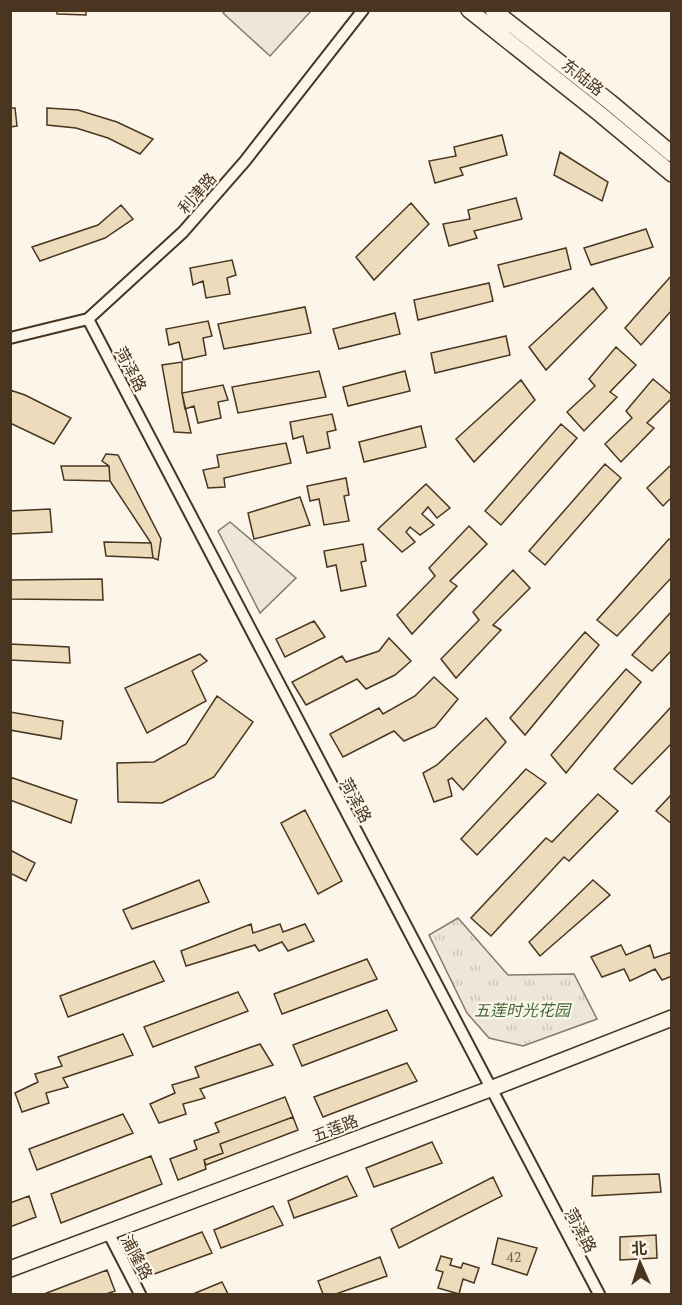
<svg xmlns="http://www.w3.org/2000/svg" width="682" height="1305" font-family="'PT Serif','Noto Sans SC',serif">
	<defs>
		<pattern id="park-tufts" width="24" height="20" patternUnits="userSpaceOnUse" patternTransform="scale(1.5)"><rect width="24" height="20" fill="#ede6d9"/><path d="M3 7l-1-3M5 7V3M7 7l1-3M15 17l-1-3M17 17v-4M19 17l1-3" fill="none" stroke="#cdc6ba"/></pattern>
	</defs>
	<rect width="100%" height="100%" fill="#fbf6e9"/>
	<path fill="url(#park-tufts)" stroke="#887966" stroke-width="1.5" d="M458,918L508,975L574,974L597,1019L523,1046L489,1038L467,1013L429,935Z"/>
	<path fill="#ede6d9" stroke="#887966" stroke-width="1.5" d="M225,11V10L311,11L270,56L223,13Z"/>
	<path fill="#ede7d9" stroke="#887966" stroke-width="1.5" d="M230,522L296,578L260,613L218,531Z"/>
	<path fill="#ecdcbc" stroke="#4a3520" stroke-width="1.5" d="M57,10H86V15L57,14Z
		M10,108H15L17,126L10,127Z
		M47,108L78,110L117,122L153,139L140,154L108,138L76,128L47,125Z
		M502,135L507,155L460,168L463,175L435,183L429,161L456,156L454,147Z
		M560,152L608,182L602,201L554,175Z
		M516,198L522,219L474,231L477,238L449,246L443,224L470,219L468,210Z
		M411,203L429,224L374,280L356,257Z
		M121,205L133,219L105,238L40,261L32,247L98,225Z
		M646,229L653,247L591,265L584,248Z
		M566,248L571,269L504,287L498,265Z
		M232,260L236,275L227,278L230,294L206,298L203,281L193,285L190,268Z
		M672,275V310L641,345L625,328Z
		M489,283L493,301L418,320L414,300Z
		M593,288L607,308L546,370L529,347Z
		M305,307L311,333L224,349L218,324Z
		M395,313L400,334L339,349L333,329Z
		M208,321L212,336L203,338L206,355L183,360L179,342L169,345L166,329Z
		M506,336L510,355L435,373L431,353Z
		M616,347L636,365L610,392L617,397L584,431L567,412L595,386L589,379Z
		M182,362V393L191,433L174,432L162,365Z
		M319,371L326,397L238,413L232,387Z
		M405,371L410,391L348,406L343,387Z
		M653,379L672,395V398L647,423L654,428L621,462L605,444L632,418L626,411Z
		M521,380L535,400L474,462L456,439Z
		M223,385L228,400L218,402L221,418L198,423L194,406L185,409L182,393Z
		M10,390L25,395L71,418L54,444L10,423Z
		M332,414L336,430L327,432L330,448L307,453L303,436L293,439L290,422Z
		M561,424L577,438L501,525L485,511Z
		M421,426L426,447L364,462L359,442Z
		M286,443L291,463L224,478L225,487L208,488L203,470L219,467L217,455Z
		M106,454L118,455L161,539L158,560L153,558L151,543L110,481L109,466L102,461Z
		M605,464L621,478L545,565L529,551Z
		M672,464V497L663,506L647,488Z
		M61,466H109L110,481L64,480Z
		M346,478L349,495L344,496L349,521L324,525L319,499L310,501L307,486Z
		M426,484L450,508L437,518L428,507L422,514L434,525L420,535L410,527L406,532L415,542L402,552L378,529Z
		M300,497L310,525L254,539L248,513Z
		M50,509L52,532L10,534V511Z
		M469,526L487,544L450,581L457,586L412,634L397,615L435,576L429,568Z
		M669,539L672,541V577L617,636L597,620Z
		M104,542L151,543L153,558L106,556Z
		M363,544L366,561L361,562L366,586L341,591L336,565L327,567L324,551Z
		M513,570L530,588L493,625L501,630L456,678L441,659L479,620L473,612Z
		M102,579L103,600L10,599V580Z
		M672,611V650L652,671L632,655Z
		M314,621L325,637L285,657L276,639Z
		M585,632L599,645L525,735L510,718Z
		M389,638L411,661L395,675L366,689L357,679L306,705L292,682L342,656L346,662L379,651Z
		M10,644L69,647L70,663L10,660Z
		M200,654L207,661L192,671L206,701L147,733L125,688Z
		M626,669L641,682L566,773L551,755Z
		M434,677L458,699L435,727L404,741L394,731L343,757L330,734L379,708L383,714L415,696Z
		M217,696L253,722L214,777L162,803L118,802L117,763L154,762L186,744Z
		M672,706V743L632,784L614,769Z
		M10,712L63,721L61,739L10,730Z
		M486,718L506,742L463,790L452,778L448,780L452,796L434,802L423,773L437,765Z
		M526,769L546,783L477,855L461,839Z
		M10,777L77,800L71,823L10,800Z
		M598,794L618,811L569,861L564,857L491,936L471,918L546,838L552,842Z
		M672,794V824L656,811Z
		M305,810L342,881L318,894L281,823Z
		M10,850L35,863L26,881L10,873Z
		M199,880L209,902L132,929L123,910Z
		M593,880L610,895L540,956L529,942Z
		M251,924L253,933L280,924L283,932L305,924L314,941L288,951L282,942L259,951L255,945L186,966L181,951Z
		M621,945L626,955L650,945L654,958L672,952V976L662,980L655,969L630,981L624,969L602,977L591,957Z
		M367,959L377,979L282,1014L274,994Z
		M154,961L164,981L68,1017L60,996Z
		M238,992L248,1011L153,1047L144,1027Z
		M387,1010L397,1030L302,1066L293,1045Z
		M123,1034L133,1055L63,1078L68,1087L46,1093L49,1103L22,1112L15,1093L38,1082L35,1074L62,1066L58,1057Z
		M260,1044L273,1065L200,1089L205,1098L183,1104L186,1114L159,1123L150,1104L175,1093L172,1085L199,1077L195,1067Z
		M407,1063L417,1081L323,1117L314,1097Z
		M285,1097L293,1117L220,1144L223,1153L204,1160L206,1169L178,1180L170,1159L197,1149L194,1141L219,1132L215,1123Z
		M123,1114L133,1133L37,1170L29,1149Z
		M293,1117L298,1130L206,1165L204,1160L223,1153L220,1144Z
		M432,1142L442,1163L374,1187L366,1168Z
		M151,1156L162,1184L61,1223L51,1194Z
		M659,1174L661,1192L592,1196L593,1176Z
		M347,1176L357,1196L294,1218L288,1201Z
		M493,1177L502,1196L399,1248L391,1229Z
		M29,1196L36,1217L10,1227V1203Z
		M273,1206L283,1225L221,1248L214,1230Z
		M202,1232L212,1253L146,1277L135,1258Z
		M656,1235L657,1258L620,1260V1237Z
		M498,1238L537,1248L527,1275L492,1264Z
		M441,1256L452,1259L450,1265L461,1268L463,1263L479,1268L474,1283L463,1279L459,1294L438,1288L443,1272L436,1270Z
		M380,1257L387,1276L336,1294H323L318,1281Z
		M107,1270L115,1291L106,1294H44Z
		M222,1282L228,1294H193Z"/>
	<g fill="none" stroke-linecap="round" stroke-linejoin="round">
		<g stroke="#4a3520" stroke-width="14">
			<path id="street" d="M88,319L599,1294
				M10,338L88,319L183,232L245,161L363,10
				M108,1232L140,1294"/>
		</g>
		<g stroke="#4a3520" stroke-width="18">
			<path id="secondary" d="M469,10L600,114L672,174
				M493,10L610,102L672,154
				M10,1269L490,1089L672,1018"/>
		</g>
		<use href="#street" stroke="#fbf6e9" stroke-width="10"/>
		<use href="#secondary" stroke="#fbf6e9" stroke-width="15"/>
	</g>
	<g text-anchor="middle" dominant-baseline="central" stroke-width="4.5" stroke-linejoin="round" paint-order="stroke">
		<g font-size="14" fill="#725f47">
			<text x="514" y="1256">42</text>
		</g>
		<g font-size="16" fill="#4a3520" stroke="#fbf6e9">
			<text transform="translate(583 77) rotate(38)">东陆路</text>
			<text transform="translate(197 193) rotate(-49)">利津路</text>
			<text transform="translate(131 369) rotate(62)">菏泽路</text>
			<text transform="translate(356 800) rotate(62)">菏泽路</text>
			<text transform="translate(335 1128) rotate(-21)">五莲路</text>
			<text transform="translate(581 1230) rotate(62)">菏泽路</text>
			<text transform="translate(137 1257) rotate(62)">浦隆路</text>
		</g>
		<g font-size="16" font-style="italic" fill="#436837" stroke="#fbf6e9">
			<text x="522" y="1010">五莲时光花园</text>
		</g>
	</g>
	<rect width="682" height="1305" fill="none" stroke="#4a3520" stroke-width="24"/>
	<g transform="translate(640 1263) rotate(357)" stroke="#fbf6e9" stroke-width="4.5" paint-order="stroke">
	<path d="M0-4.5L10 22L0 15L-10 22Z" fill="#4a3520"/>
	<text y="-9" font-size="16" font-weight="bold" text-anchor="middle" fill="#4a3520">北</text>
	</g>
</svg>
